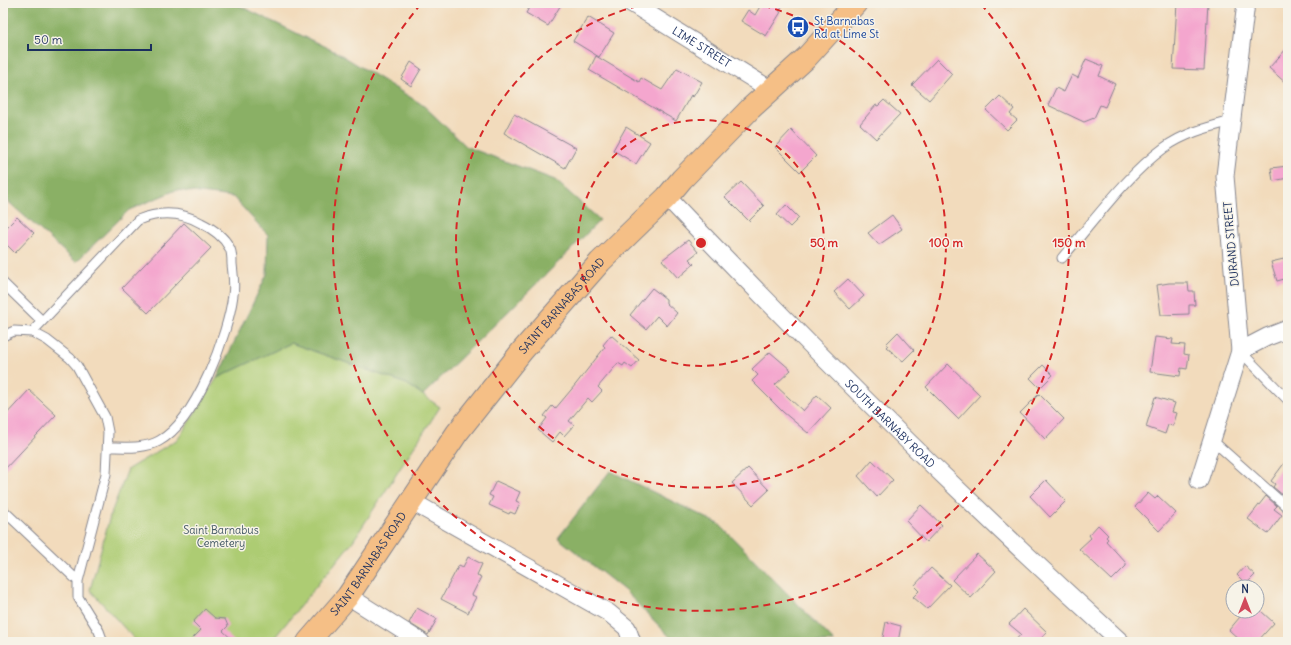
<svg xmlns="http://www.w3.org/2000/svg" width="1291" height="645" font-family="Delius,sans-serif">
	<rect width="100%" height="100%" fill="#f7f3e8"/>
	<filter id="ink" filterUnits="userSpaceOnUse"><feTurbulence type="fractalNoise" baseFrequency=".025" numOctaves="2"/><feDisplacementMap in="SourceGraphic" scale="8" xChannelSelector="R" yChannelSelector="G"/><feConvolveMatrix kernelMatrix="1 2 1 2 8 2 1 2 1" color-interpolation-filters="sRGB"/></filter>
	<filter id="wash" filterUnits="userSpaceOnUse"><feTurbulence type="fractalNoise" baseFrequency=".012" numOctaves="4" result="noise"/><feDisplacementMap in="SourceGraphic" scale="16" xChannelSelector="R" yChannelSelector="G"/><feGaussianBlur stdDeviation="0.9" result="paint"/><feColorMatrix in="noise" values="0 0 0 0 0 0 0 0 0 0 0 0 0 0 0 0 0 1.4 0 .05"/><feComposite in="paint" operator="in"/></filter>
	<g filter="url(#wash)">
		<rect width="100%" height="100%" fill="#f2dbbc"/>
		<path fill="#adcc73" stroke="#647e68" d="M291,343L407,384L440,407L353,541L271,642H137L90,590L110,516L128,469L178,439L217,378Z"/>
		<path fill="#8ab065" stroke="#527062" d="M3,3H234L338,53L423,105L467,147L555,180L600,220C542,280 482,336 423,395L407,384L291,343L217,378L267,274L268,235L233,197L176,190L129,210L76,262L3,197Z
			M610,471L719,524L835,642H675L624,590L558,538Z"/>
		<g id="blocks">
			<path fill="#f4a6ce" d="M532,3H562L548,26L526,13Z
				M762,3H784L779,11L781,12L766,36L741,21L748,10L755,15Z
				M1177,3H1208L1204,70L1173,69Z
				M588,17L614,33L599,57L573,41Z
				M1288,47V85L1269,68Z
				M596,56L639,82L641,78L662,90L677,68L702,82L693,97L691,95L676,121L589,70Z
				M937,59L952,74L929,100L912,85Z
				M1086,59L1103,66L1099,76L1115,84L1105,107L1100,105L1094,118L1084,122L1048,105L1056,88L1064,92L1072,75L1078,78Z
				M411,62L421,69L411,86L401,79Z
				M1000,96L1014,109L1010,114L1017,120L1007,130L986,110Z
				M884,100L900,114L876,139L860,124L876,105L878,106Z
				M514,114L576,148L565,168L504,133Z
				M626,127L650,142L636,164L613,150Z
				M791,130L816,156L800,172L775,147Z
				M1288,166V178L1273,181L1271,168Z
				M741,182L764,206L749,221L725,197Z
				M786,205L799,218L790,227L777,215Z
				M892,215L902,229L880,244H878L868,233Z
				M17,217L34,233L15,253L3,241V231Z
				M184,223L211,248L148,313L122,288Z
				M688,240L698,252L689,259L694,264L678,278L662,260Z
				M1288,258V278L1277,281L1271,262Z
				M848,279L864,296L850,309L834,292Z
				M1169,283H1188L1189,291H1194L1195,305H1189V314L1161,315L1157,285Z
				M652,288L666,299V303L677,313L667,326L657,316L646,329L630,315Z
				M898,332L914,350L903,361L886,347L888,345L886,344Z
				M611,335L639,360L632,368L625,363L623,366L618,363L598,387L602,391L592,402L588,398L569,421L574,425L564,436L560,432L552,442L538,430L547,418L544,416L552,406L555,409L576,384L605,347L603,345Z
				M1155,337L1173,339L1172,344L1185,345L1184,354L1189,355L1187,369L1181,368L1180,376L1150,372Z
				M770,352L791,370L775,385L803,411L817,395L831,408L808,433L783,412L752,381L758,375L752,369Z
				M948,364L980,395L958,419L926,387Z
				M1043,365L1053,375L1040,388L1030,378Z
				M29,390L56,415L3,471V418Z
				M1039,394L1064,419L1045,439L1020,413Z
				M1155,397L1175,403L1172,412L1177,413L1173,426L1168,425L1165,434L1146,427Z
				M1288,458V494L1287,493L1284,496L1273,487L1275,484L1271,481Z
				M872,460L893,480L877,497L858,476Z
				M748,468L769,490L753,505L732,483Z
				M1046,480L1066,501L1050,517L1030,496Z
				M496,481L520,492L516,501L520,503L515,514L510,512L509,514L489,505L493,497L489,495Z
				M1148,493L1155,499L1158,496L1176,513L1159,531L1135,507Z
				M1266,496L1277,506L1274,509L1282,515L1268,534L1248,519Z
				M921,505L942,525L926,542L906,521Z
				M1098,525L1108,535L1106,537L1108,539L1106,541L1126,563V566L1112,580L1079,549L1091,538L1089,535Z
				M977,554L996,571L971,598L952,580Z
				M468,557L482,564L477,575L481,577L472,595L476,597L468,613L441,599L459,565L463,567Z
				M1245,566L1255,575L1246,584L1237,575Z
				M931,568L950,585L927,609L913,597L919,591L914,586Z
				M417,608L437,619L428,635L409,623Z
				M205,609L215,618L225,619L228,626L223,631L235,642H189L201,630L193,622Z
				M1023,609L1047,632L1038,642H1014L1021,634L1009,624Z
				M1245,611H1261L1274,623L1257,642H1242L1229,630Z
				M886,622L901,626L898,642H882Z"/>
		</g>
	</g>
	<g filter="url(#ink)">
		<use href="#blocks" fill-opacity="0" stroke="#86858d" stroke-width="1"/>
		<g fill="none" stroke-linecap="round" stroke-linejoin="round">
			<g stroke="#86858d" stroke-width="11">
				<path id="lane" d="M1062,258C1093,222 1127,175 1164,148C1184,133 1209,127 1232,121
					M3,283L42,321
					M32,332L47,340L70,358L77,366L105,417L108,432L106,474L78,581
					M3,336L14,331L32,332L138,220C160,211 180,211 201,223C211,228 224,237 229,247C232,251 232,259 232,264C233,275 235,285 233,295C228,335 196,421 159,441C145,449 124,447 108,447
					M1240,351L1288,400
					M1212,440L1288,508
					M3,510L78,581V597L99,631L103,642"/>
			</g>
			<g stroke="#86858d" stroke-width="19">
				<g id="street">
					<path id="s1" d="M631,3L771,90"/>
					<path id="s2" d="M667,197C813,351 964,499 1121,642"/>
					<path d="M1240,351L1267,337L1288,329"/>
					<path d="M1199,481L1240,351L1225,176L1246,3"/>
					<path d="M411,501L609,613L627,628L632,642"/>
					<path d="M348,596L421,642"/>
				</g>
			</g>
			<g stroke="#86858d" stroke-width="24">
				<g id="primary">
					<path id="s3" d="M308,642L348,596L457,433L522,351L600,262L667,197L682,179L751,108L806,58L856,3"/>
				</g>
			</g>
			<use href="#lane" stroke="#fff" stroke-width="9"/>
			<use href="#street" stroke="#fff" stroke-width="17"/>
			<use href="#primary" stroke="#f5bf86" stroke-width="22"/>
		</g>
	</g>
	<g fill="none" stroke="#d62828" stroke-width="2" stroke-dasharray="7 5">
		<circle cx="701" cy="243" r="123"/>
		<path d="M752 3A245 245 0 1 1 650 3"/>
		<path d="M981 4A368 368 0 1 1 421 4"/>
	</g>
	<defs>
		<g id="bus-disc" transform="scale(1.15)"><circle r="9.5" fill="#1a4fb4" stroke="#f7f3e8"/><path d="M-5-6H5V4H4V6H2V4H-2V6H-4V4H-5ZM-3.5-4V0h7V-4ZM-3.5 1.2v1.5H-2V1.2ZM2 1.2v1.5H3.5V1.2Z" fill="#fff"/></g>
	</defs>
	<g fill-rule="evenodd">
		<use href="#bus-disc" x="798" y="27"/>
	</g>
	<g text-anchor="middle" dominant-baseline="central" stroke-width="3" stroke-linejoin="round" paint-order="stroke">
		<g font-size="11" fill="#164399" stroke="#f7f3e8" text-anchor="start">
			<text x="814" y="21">St Barnabas<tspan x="814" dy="13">Rd at Lime St</tspan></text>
		</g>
		<g font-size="11" fill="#1b2f5e" stroke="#f7f3e8">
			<text stroke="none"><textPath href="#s1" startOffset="83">LIME STREET</textPath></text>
			<text transform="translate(1231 244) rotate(-95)">DURAND STREET</text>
			<text stroke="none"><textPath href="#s3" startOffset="422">SAINT BARNABAS ROAD</textPath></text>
			<text stroke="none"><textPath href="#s2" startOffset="318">SOUTH BARNABY ROAD</textPath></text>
			<text stroke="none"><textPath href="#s3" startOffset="99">SAINT BARNABAS ROAD</textPath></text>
		</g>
		<g font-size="11" fill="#405663" stroke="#f7f3e8">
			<text x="221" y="530">Saint Barnabus<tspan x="221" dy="13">Cemetery</tspan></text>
		</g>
	</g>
	<circle cx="701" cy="243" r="6" fill="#d62828" stroke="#f7f3e8" stroke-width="2"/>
	<g font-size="12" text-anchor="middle" font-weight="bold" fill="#d62828" stroke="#f7f3e8" stroke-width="3" stroke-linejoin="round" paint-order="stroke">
		<text x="824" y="247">50 m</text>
		<text x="946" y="247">100 m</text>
		<text x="1069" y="247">150 m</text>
	</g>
	<rect width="1291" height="645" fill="none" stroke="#f7f3e8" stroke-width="16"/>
	<g transform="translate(1245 599)"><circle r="19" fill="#f7f3e8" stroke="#9fa5b1"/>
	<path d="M0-3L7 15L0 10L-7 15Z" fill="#d1495b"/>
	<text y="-6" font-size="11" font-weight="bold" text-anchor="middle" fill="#1b2f5e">N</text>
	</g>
	<path d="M28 44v6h123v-6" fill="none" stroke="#1b2f5e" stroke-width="2"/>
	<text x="34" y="44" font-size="12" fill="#1b2f5e" stroke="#f7f3e8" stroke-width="3" paint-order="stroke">50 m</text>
</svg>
